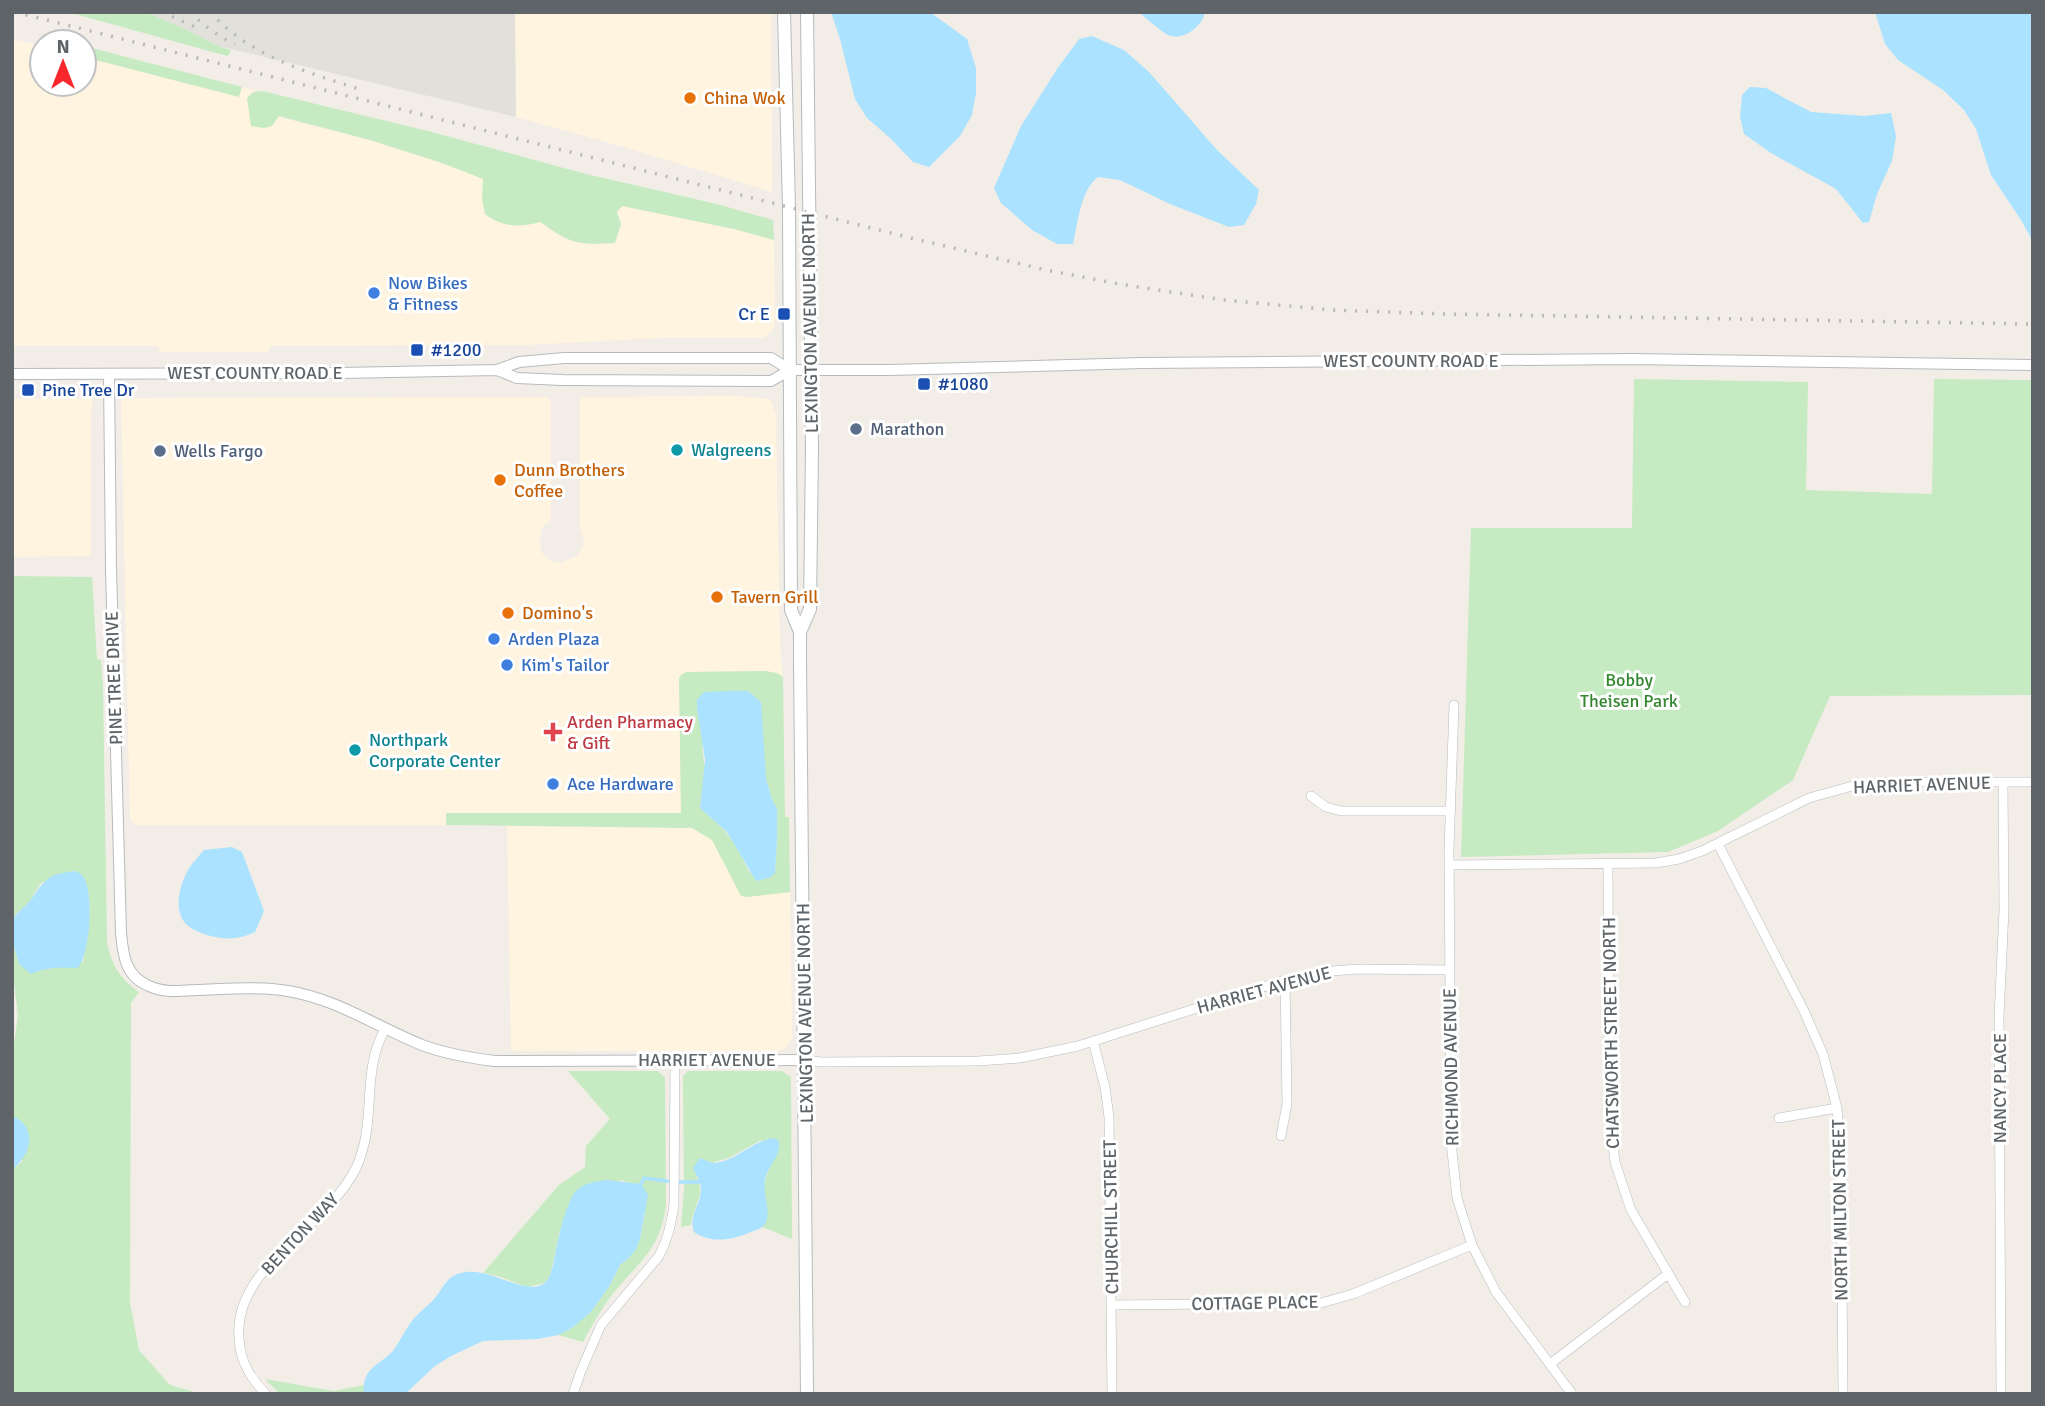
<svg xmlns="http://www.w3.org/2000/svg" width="2045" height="1406" font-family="Signika,sans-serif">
	<rect width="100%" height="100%" fill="#f2eee7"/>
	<path fill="#fff4df" d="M515,12H771L772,192L624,147L516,117Z
		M12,39L42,46V84H84V57L239,96L242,87L257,91L253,92L282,118L370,140L442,163L483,179L482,199L508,225L540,222L564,239L617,212L622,206L734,229L774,240L775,327L764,338H661L526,345L271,346L268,352H159L158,346H12Z
		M735,396L770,399L776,415L780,645L783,677L777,673L765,671L686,672L679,678L681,813H446V825H135L130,820L121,400L127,398L548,397L551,403V520L543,526L539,542L542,553L547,558L553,562L561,563L577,556L583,546L584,540L580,529V397Z
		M12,399H93L91,410V556L12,557Z
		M507,826L692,828L712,840L741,896L748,897L790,892L792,1037L787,1047L778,1051H511Z"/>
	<path fill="#e2e0db" d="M145,12H515L516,117L218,46L185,29Z"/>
	<path fill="#c6eac2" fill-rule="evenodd" d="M68,12H145L185,29L218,46L231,50L228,56L216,53Z
		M84,46L242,87L239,97L84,57Z
		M262,91L428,131L586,174L717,204L773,220L774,240L734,229L622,206L617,212L621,224L615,243C576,245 572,244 540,222C521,228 501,227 485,214L482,199L483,179L478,177L442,163L370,140L279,116L272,126L264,128L251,126L247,98L253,92Z
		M1634,379L1808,382L1806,490L1932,494L1934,379L2033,380V695L1830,696L1793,780L1718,831L1668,852L1461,857L1471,528H1632Z
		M12,576L92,577L97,659L101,660L103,687L107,940C110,963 120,979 139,992L131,1003L130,1303L139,1350L170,1385L201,1394H12V1170L22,1162L15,1118H12V1060L18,1015L12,967V939L19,964C44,969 59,969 83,961C87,939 99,884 75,871L41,883L28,904L17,913L12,922Z
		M765,671L777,673L783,677L785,817H789L790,892L747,897L741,896L712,840L692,828L446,825V813H681L679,678L682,674L686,672ZM702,746L766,778L772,800L777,809V840L775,873H750C735,842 727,829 700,808L705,770Z
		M568,1071H658L665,1078L666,1205C660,1249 642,1259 615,1291C602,1307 593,1324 583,1342L558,1335L572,1328L610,1285L620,1265L629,1258L640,1239L645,1213L630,1183L621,1180L566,1216L559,1234L550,1277L544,1283L527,1287L498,1276L483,1273L559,1185L585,1167L586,1146L610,1119Z
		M688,1071H782L791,1077L792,1239L762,1227C771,1214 763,1203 764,1189C764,1181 767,1175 770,1167L761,1140L729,1158L693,1168C708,1198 695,1197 691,1225L681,1227L684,1190L683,1076Z
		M265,1379L334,1391L364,1385V1394H280Z"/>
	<path fill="#aae2ff" d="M831,12H930L967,39L976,68V93L972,115L960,136L929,167L913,162L890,138L867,118L855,99L840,39Z
		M1139,12H1205C1203,25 1185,40 1171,36C1163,34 1146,18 1139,12Z
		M1875,12H2033V246L2030,236L2021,220L1991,175L1976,129L1964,110L1943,90L1898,60L1885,44Z
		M1092,36L1124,50L1149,72L1217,150L1259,190L1256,204L1244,225L1229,227L1170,204L1120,180L1098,177C1080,191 1078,223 1073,244H1057L1032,230L1001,203L994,188L1021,126L1057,69L1079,39Z
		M1750,87L1766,88L1811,112L1864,116L1891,113L1896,136L1892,161L1877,194L1869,222L1863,223L1836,189L1771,153L1744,134L1740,117L1742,95Z
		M725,691H748L761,702L766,778L772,800L777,808V840L775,873L769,878L756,881L727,832L700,808L705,760L697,708V700L704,692Z
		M232,847L242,852L264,911L255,932C238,940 225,940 207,935C201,933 191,929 187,925C173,912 179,887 187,872C191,864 198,857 204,850Z
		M75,871C80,873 82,874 84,878C94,897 90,952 78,968C61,967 47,967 31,974L19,964L12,939L14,918C18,911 25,907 30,901C46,879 45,875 75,871Z
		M15,1117C38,1130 30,1156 12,1170V1118Z
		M774,1138L779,1141C781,1156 770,1163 766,1176C761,1191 770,1205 767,1219C765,1228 758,1229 751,1232C733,1240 711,1244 694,1232C688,1216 700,1206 701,1191C702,1183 696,1175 693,1168L700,1158C705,1160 711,1163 716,1163C737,1160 752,1141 774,1138Z
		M607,1180L641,1184L648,1195L640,1239L636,1249L629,1258L620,1265L610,1285L590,1313L572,1328L558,1335L538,1339L483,1341L451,1356L435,1366L405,1394H364C363,1386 364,1380 368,1373C375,1364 384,1360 392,1352C400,1342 404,1331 412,1321C419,1312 428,1306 435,1298C443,1288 447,1276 461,1273C488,1265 524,1296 543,1284C551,1278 552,1269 554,1260C557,1244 566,1200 577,1190C585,1183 597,1181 607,1180Z"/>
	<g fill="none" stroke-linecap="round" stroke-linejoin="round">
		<path stroke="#aae2ff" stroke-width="3.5" d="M641,1184L644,1178L674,1182H700"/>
		<g stroke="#b7babe" stroke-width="10">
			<path id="minor" d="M1454,705L1449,849L1451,1142L1457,1198L1472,1245L1496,1292L1572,1394
				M1311,796L1326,807L1341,811H1451
				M1718,844L1804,1011L1823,1054L1837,1108L1841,1159L1843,1394
				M1608,864L1609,1111L1615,1162L1631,1210L1685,1302
				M1449,865L1656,863L1679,859L1702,851L1809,798L1856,785L1890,782H2033
				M1093,1041L1105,1087L1109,1117L1112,1394
				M805,1060L821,1062L978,1061L1020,1058L1078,1046L1285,980L1320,972L1358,969L1450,970
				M1779,1118L1837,1108
				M1281,1136L1287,1104L1285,980
				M1111,1305L1321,1303L1353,1294L1472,1245
				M1550,1364L1668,1274
				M266,1394C250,1378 240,1361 239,1338C233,1266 327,1228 356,1168C378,1121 360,1074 385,1029
				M573,1394L581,1371L601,1325L659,1256C668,1239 671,1224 674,1205L675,1060
				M2001,1394L1999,1017L2004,910L2003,782"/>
		</g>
		<g stroke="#b7babe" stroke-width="12">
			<path id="tertiary" d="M497,370L517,378L562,380L771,381L790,370H890L1142,363L1631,359L2033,365
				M12,374L340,373L497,370L519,362L564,358H771L790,370
				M109,374L111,569L121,933C123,955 125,976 149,986C164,993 180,991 196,990C227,989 258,986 288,991C337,999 377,1027 422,1045C446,1054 470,1058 495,1061L805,1060"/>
		</g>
		<g stroke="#b5bbbf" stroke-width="14">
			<path id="secondary" d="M784,12L789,207L791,610L800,632V660L807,1394
				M800,632L810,609L812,448L807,12"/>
		</g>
		<use href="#minor" stroke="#fff" stroke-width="9"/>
		<use href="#tertiary" stroke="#fff" stroke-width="10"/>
		<use href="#secondary" stroke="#fff" stroke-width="12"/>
		<path stroke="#b6b7b8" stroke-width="3.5" stroke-dasharray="2 9" stroke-linecap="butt" d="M15,12L907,237L1046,270L1119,284L1224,300L1331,310L1445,314L2033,324
			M162,12L202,30
			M190,12C204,26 218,36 235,44
			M210,12C251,57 307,72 362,90"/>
	</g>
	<g fill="#e8710a" stroke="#fff" stroke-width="2.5">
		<circle cx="690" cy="98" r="7"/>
		<circle cx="500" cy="480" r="7"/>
		<circle cx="717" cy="597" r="7"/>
		<circle cx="508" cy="613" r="7"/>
	</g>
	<g fill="#3f7fe0" stroke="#fff" stroke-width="2.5">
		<circle cx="374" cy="293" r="7"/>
		<circle cx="494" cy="639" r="7"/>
		<circle cx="507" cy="665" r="7"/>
		<circle cx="553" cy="784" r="7"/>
	</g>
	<g fill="#1a4fb4" stroke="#fff" stroke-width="2.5">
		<rect x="777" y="307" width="14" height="14" rx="3.5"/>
		<rect x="410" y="343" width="14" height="14" rx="3.5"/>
		<rect x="917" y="377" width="14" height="14" rx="3.5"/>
		<rect x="21" y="383" width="14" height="14" rx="3.5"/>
	</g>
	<g fill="#5c6f8a" stroke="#fff" stroke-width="2.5">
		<circle cx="856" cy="429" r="7"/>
		<circle cx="160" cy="451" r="7"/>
	</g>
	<g fill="#0f9aa8" stroke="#fff" stroke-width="2.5">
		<circle cx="677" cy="450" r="7"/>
		<circle cx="355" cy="750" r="7"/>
	</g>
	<path fill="#e0444e" stroke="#fff" stroke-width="2.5" d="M549.5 721.5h7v7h7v7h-7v7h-7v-7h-7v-7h7z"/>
	<g text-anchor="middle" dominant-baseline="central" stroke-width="6" stroke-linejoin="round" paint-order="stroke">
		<g font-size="18" fill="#c56008" stroke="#fff" text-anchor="start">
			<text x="704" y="98">China Wok</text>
			<text x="514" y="470">Dunn Brothers<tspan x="514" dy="21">Coffee</tspan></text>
			<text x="731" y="597">Tavern Grill</text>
			<text x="522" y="613">Domino's</text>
		</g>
		<g font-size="18" fill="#366cbe" stroke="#fff" text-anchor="start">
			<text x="388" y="283">Now Bikes<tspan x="388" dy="21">&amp; Fitness</tspan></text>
			<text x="508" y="639">Arden Plaza</text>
			<text x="521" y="665">Kim's Tailor</text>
			<text x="567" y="784">Ace Hardware</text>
		</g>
		<g font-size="18" fill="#164399" stroke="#fff" text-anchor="start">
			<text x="770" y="314" text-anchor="end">Cr E</text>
			<text x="431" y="350">#1200</text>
			<text x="938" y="384">#1080</text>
			<text x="42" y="390">Pine Tree Dr</text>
		</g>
		<g font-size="18" fill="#5e6468" stroke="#fff">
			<text transform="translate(810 323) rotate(-91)">LEXINGTON AVENUE NORTH</text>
			<text x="1411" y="361">WEST COUNTY ROAD E</text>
			<text x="255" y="373">WEST COUNTY ROAD E</text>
			<text transform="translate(114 678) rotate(-92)">PINE TREE DRIVE</text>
			<text transform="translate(1922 785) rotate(-2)">HARRIET AVENUE</text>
			<text transform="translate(1264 990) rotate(-15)">HARRIET AVENUE</text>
			<text transform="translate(805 1013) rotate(-91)">LEXINGTON AVENUE NORTH</text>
			<text transform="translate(1611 1033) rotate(-91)">CHATSWORTH STREET NORTH</text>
			<text x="707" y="1060">HARRIET AVENUE</text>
			<text transform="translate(1451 1067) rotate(-91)">RICHMOND AVENUE</text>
			<text transform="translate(2000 1088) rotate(-90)">NANCY PLACE</text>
			<text transform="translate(1840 1210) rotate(-91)">NORTH MILTON STREET</text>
			<text transform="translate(1111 1217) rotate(-91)">CHURCHILL STREET</text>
			<text transform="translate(300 1234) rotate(-47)">BENTON WAY</text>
			<text transform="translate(1255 1303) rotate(-1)">COTTAGE PLACE</text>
		</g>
		<g font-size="18" fill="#4e5e75" stroke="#fff" text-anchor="start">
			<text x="870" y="429">Marathon</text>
			<text x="174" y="451">Wells Fargo</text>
		</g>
		<g font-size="18" fill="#0d838f" stroke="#fff" text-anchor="start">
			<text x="691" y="450">Walgreens</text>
			<text x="369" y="740">Northpark<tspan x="369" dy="21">Corporate Center</tspan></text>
		</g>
		<g font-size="18" fill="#33872f" stroke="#fff">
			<text x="1629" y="680">Bobby<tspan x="1629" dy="21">Theisen Park</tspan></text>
		</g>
		<g font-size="18" fill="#be3a42" stroke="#fff" text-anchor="start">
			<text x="567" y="722">Arden Pharmacy<tspan x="567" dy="21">&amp; Gift</tspan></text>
		</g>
	</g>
	<rect width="2045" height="1406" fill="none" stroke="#5e6468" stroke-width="28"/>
	<g transform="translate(63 63)"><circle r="33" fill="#ffffff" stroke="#bfc1c3" stroke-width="2"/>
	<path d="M0-5L12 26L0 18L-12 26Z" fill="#f7272c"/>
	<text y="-10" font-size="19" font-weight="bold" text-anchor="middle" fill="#5e6468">N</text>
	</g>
</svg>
